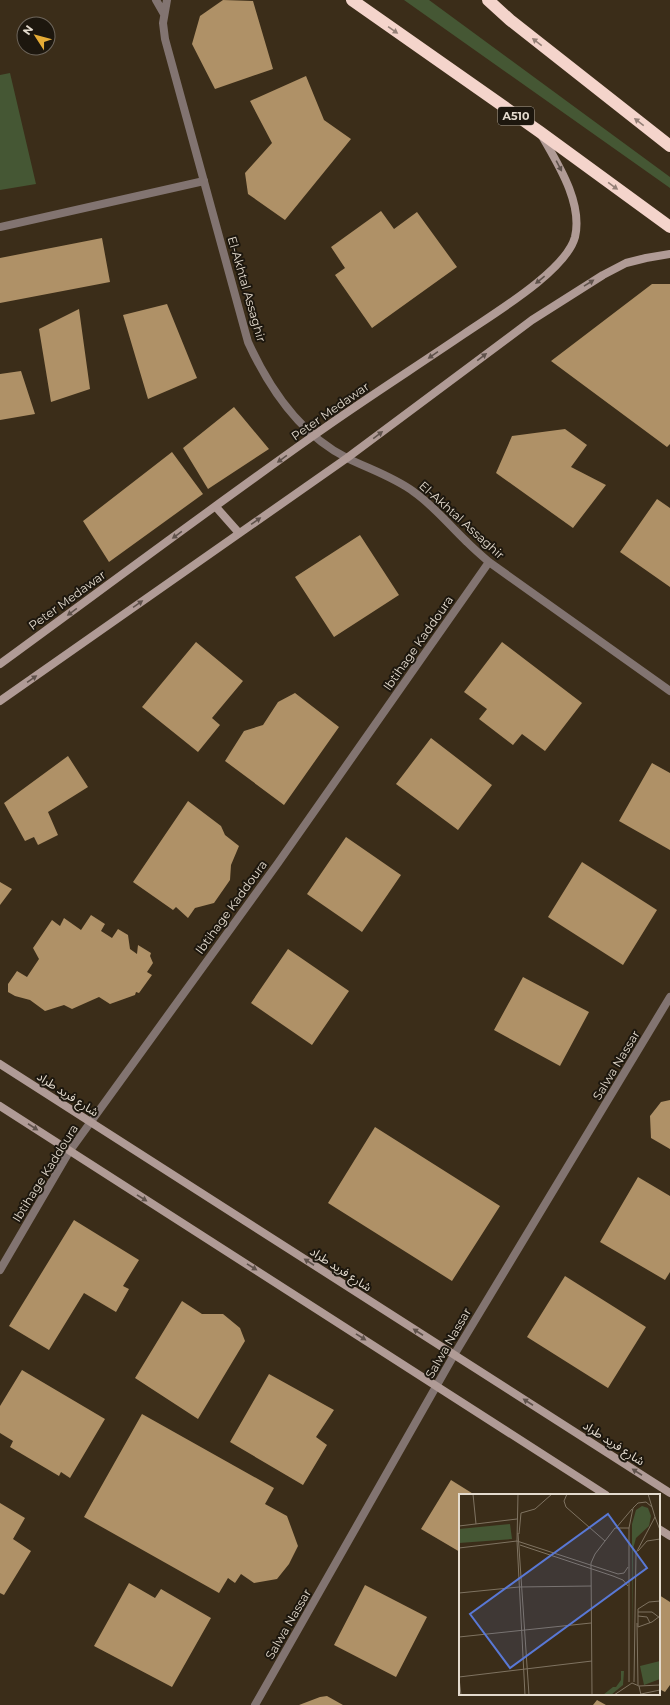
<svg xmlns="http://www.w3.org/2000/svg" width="670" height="1705" font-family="Montserrat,'Noto Sans Arabic',sans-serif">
	<rect width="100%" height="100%" fill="#3b2d19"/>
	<path fill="#455734" d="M404,0H429L670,177V188Z
		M10,73L36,184L0,190V75Z"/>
	<path fill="#af9167" d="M223,0L253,1L273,69L215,89L192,44L200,16Z
		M306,76L324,120L351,139L285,220L248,194L245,173L272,143L250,101Z
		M381,211L394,229L417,212L457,267L372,328L335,275L345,268L331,247Z
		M102,238L110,282L0,303V258Z
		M652,284H670V444L667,447L551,361Z
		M167,304L197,378L148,399L123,315Z
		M79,309L90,389L51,402L39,329Z
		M21,371L35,414L0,420V374Z
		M234,407L269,449L208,489L183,448Z
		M565,429L587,445L571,467L606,485L573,528L496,473L512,436Z
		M172,452L203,494L109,562L83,521Z
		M657,499L670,508V587L620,552Z
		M360,535L399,595L334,637L295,577Z
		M196,642L243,681L212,718L220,725L198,752L142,707Z
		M502,642L582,703L545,751L522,734L513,745L479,719L487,709L464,692Z
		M295,693L339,727L284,805L225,761L244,731L263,725L278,702Z
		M431,738L492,785L458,830L396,784Z
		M68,756L88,787L48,812L58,835L38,845L34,837L25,841L4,803Z
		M652,763L670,773V850L619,821Z
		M188,801L221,826L225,835L239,846L231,865L230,880L214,903L195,908L188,918L176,907L173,910L133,882Z
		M346,837L401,875L362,932L307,894Z
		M582,862L657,910L623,965L548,917Z
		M0,882L12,889L0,905Z
		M91,915L105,924L101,931L112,938L118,929L128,935L130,949L137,954L138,945L151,953L150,956L153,963L147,972L152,975L139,993L136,992L135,995L110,1004L99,997L72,1009L64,1005L45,1011L30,1000L15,996L8,992V984L17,971L27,977L39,959L33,948L52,920L60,926L64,918L81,930Z
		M288,949L349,991L312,1045L251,1003Z
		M523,977L589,1012L560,1066L494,1030Z
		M670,1100V1149L651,1138L650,1116L661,1102Z
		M375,1127L500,1206L452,1281L328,1203Z
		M638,1177L670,1196V1272L665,1280L600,1242Z
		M74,1220L139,1260L123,1286L129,1289L116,1312L84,1293L49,1350L9,1326Z
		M565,1276L646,1327L608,1388L527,1337Z
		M182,1301L202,1314H223L240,1328L245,1341L198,1419L135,1378Z
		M22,1370L105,1419L70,1478L61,1472L59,1476L10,1447L13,1441L0,1433V1406Z
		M269,1374L334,1410L316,1437L327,1445L303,1485L230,1442Z
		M142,1414L274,1488L265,1504L287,1516L298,1546L289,1564L277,1579L254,1583L241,1574L235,1583L228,1578L219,1593L84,1517Z
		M451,1480L475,1495H460V1552L421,1529Z
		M0,1503L25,1518L13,1539L31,1551L4,1595L0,1593Z
		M129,1583L155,1598L161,1589L211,1618L172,1687L94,1646Z
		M365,1585L427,1617L396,1677L334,1645Z
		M659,1595L670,1602V1685L665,1692L659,1689Z
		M327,1696L343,1705H299L320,1697Z
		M597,1700L606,1705H593Z"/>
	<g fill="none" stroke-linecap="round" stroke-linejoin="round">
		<path stroke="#827471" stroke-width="8" d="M0,227L204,181"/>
		<path stroke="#827471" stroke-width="8" d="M156,0L164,14
			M167,0L163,23L165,39L248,342C269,388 301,435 347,458C369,469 394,477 414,492C434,506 449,525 467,542C474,549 482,556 489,562L670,691
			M0,1270L69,1152L278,863L489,562
			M255,1705L454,1355L670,997"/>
		<path stroke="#b09b96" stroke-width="8" d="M216,507L239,533
			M0,664C104,588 207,511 313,436C362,401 414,368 464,334C493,314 566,271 575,237C583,203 558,164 542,136
			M0,701L347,458L532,320L603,275L626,263L646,258L670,254
			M0,1064L670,1493
			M0,1106L606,1495
			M659,1529L670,1536"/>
		<path stroke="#f4d4cb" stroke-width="12" d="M352,0L540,132L670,227
			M488,0L510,20L670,146"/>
	</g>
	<defs><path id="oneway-solid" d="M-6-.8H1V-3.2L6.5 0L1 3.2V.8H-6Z"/></defs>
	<g fill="#937f76">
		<use href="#oneway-solid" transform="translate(393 30) rotate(35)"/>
		<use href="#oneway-solid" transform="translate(537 42) rotate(-142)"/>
		<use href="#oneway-solid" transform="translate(639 122) rotate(-142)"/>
		<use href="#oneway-solid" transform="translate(613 186) rotate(36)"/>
	</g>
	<g fill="#5f524b">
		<use href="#oneway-solid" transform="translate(559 166) rotate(62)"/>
		<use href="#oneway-solid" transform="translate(540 280) rotate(141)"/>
		<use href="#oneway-solid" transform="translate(589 283) rotate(-32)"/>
		<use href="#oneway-solid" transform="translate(433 355) rotate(146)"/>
		<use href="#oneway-solid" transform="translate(482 357) rotate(-37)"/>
		<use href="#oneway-solid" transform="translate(378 435) rotate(-37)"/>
		<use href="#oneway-solid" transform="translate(282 459) rotate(144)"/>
		<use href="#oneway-solid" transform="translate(256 521) rotate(-35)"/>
		<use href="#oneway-solid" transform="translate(177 535) rotate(144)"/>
		<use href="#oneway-solid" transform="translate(138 604) rotate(-35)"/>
		<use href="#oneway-solid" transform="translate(72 612) rotate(144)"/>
		<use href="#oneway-solid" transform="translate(32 679) rotate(-35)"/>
		<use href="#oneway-solid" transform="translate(33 1127) rotate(33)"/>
		<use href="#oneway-solid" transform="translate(142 1198) rotate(32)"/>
		<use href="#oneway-solid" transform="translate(309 1262) rotate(-147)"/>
		<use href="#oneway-solid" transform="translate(252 1267) rotate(32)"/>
		<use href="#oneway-solid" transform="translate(418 1332) rotate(-147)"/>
		<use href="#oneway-solid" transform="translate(361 1337) rotate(32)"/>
		<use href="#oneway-solid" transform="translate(528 1402) rotate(-147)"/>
		<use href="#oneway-solid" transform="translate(637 1472) rotate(-147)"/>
	</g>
	<g text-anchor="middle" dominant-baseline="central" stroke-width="4" stroke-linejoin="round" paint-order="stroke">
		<rect fill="#1d170e" stroke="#a8a094" stroke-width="1" x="498" y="107" width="36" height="18" rx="3"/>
		<g font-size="11" font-weight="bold" fill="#e4dbce">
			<text x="516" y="116">A510</text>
		</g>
		<g font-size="12" fill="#e4dbce" stroke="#1d170e">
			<text transform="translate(247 289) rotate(74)">El-Akhtal Assaghir</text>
			<text transform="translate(330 411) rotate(-35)">Peter Medawar</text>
			<text transform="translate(462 520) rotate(42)">El-Akhtal Assaghir</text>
			<text transform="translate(67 600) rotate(-36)">Peter Medawar</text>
			<text transform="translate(418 643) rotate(-55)">Ibtihage Kaddoura</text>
			<text transform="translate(231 907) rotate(-54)">Ibtihage Kaddoura</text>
			<text transform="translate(616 1065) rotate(-59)">Salwa Nassar</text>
			<text transform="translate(68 1094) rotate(33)">شارع فريد طراد</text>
			<text transform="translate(45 1173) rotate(-58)">Ibtihage Kaddoura</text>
			<text transform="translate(341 1269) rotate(33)">شارع فريد طراد</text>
			<text transform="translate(448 1343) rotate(-60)">Salwa Nassar</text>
			<text transform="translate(614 1443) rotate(33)">شارع فريد طراد</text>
			<text transform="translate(288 1624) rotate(-60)">Salwa Nassar</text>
		</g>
	</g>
	<g transform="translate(459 1494)">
		<rect width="201" height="201" fill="#3b2d19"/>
		<path d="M183,12L189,14L192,22L190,32L177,44L174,55L173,143V30L177,16ZM51,30L53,45L0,49V35ZM201,167V185L185,191L181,172ZM162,177H165L164,191L152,201H144L154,193H157L162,186Z" fill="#455734"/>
		<path fill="none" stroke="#7f7361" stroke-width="1" d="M14,0L17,30M59,0L58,47L66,201M108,0L105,7L107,13L146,47M189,0L193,13M196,23L201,36M0,32L58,25M157,34L173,15M59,39L70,201M60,40L62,19L76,15L93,0M61,51L154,82L164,86L169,92M0,54L58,47L159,80L165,79L169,73M179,57L188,47L201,45M0,99L60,93L132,92M201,107L190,108L179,115V133L193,128L201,122M179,118H193L201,124M179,122L188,123L191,129M178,129L179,191M0,143L132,129M0,183L133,167M0,184L2,201M170,188V34L174,14L179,9L187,8L193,13L196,23L177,59L175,188M180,192L201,191M182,200L201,196M133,201L132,69L136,60L156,34H170M155,201L173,189L180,192L182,201"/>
		<path fill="#5978d5" fill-opacity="0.15" stroke="#5978d5" stroke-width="2" d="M149,20L188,74L51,174L11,120Z"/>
		<rect width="201" height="201" fill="none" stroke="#e4dbce" stroke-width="2"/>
	</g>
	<g transform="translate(36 36) rotate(306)"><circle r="19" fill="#1d170e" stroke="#6d655b"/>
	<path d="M0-3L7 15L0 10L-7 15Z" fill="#e6ac36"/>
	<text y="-6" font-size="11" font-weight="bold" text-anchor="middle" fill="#e4dbce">N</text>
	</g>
</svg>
